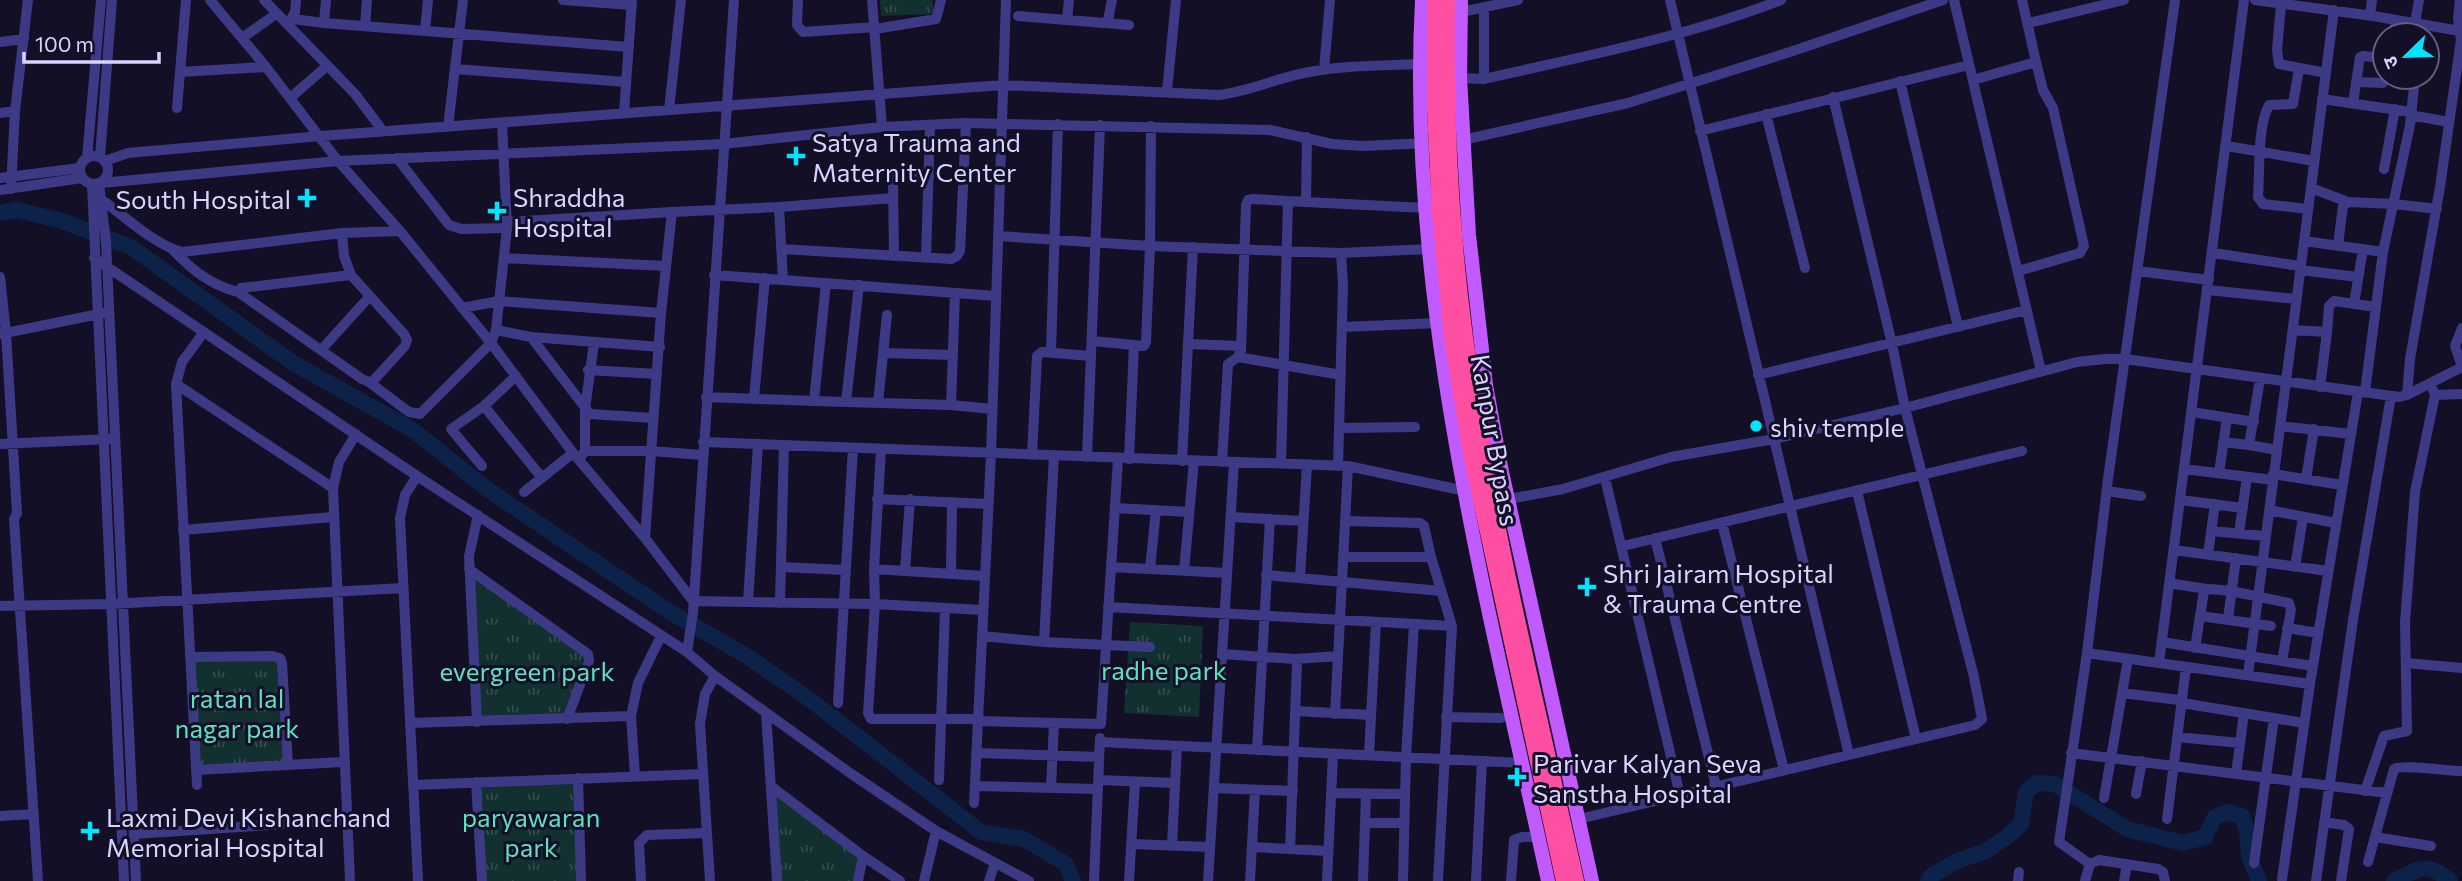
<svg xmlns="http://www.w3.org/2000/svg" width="2462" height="881" font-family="Commissioner,'Noto Sans Devanagari',sans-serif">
	<defs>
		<pattern id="park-tufts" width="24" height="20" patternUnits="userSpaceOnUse" patternTransform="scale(1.75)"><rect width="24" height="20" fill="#12302f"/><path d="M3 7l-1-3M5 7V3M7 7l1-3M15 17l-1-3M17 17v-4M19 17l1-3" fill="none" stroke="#344d4e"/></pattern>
	</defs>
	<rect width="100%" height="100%" fill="#130f26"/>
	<path fill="url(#park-tufts)" d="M880,0H933L932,14L881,16Z
		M470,569L586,649L567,718L478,721Z
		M1130,622L1203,626L1199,717L1124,713Z
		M190,658H279L285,765L196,770Z
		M580,777L582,881H483L478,781Z
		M771,791L865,856L860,881H776Z"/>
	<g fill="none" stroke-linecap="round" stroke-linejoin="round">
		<path stroke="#0c2248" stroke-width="16" d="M0,213L17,210L62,221L131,247L293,363L413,430L487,489L670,612L745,655L808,698L981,832L1024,839L1066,864L1073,881
			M1928,881L1931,876L1957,861L1986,851L2008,836L2021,824L2026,792L2037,783L2055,784L2127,829L2183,843L2205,837L2215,817L2228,812L2242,816L2247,831L2249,856L2259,881
			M2394,881C2420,868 2427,861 2450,881"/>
		<path stroke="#3d3a85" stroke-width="10" d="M210,0L266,67L338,161L400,231L491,343L573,453L645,538L693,601L875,604L868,713L871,719H978
			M264,0L355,94L383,131
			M563,0L632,5
			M798,0L797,25L803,32L875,27
			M872,0L882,127
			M1670,0L1849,755
			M1954,0L2041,371
			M2255,0L2373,16L2460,31
			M2281,4L2277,50L2279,64L2326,73
			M1484,8V79
			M1461,12L1518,0
			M2370,15L2372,0
			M1018,16L1129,25
			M293,19L324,23L629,47
			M1067,20L1069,0
			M289,23L295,12L296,0
			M324,23L326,0
			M1103,23L1108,20L1112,0
			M2028,23L2124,0
			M2415,23L2419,0
			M365,26L367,0
			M875,29L936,19L941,0
			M425,30L428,0
			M2393,35L2396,20
			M242,38L276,14
			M0,42L24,39
			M455,69L626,82
			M2299,69L2293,104L2269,105C2257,127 2260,171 2258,197L2263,204L2308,209
			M1324,70L1330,0
			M180,72L266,67
			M1460,78L1484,79C1584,56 1686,37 1781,0
			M1973,80L2036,62L2022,0
			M1900,81L1958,327
			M2356,82L2383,83L2386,77
			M1167,91L1176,0
			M290,98L327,66
			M2322,99L2411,112
			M2353,103L2360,57L2363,56L2385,58
			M177,108L186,0
			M669,110L681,0
			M15,111L28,0
			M0,113L15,111L11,189
			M624,113L632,0
			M1766,114L1805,268
			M2410,115L2449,122
			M1151,126L1150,246L1341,253L1430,249
			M448,127L463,0
			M1700,131L1969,65
			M1458,141L1628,103L1790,52L1943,0
			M2227,146L2314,161
			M80 170a14 14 0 1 1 28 0a14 14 0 1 1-28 0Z
			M100,157L112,0
			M87,158L101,0
			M397,158L449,225L461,229L507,228
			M105,161L128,153L321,136L1003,85L1219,95C1249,91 1275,79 1304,73C1341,65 1380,66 1418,64
			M2384,169L2395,109
			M0,178L80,168
			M101,183L338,161L723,144L882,127L966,123L1270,130L1332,144L1363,146L1428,143
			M92,184L124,881
			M99,184L106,242L136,881
			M2311,188L2348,202
			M0,190L82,178
			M101,199C124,216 155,245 182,252L342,233L400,231
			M1306,202L1426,208
			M779,207L893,198
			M672,212L779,207L783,280L714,275
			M507,222L672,212L661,313L645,538
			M342,233L344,256L351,275L404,334L407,340L405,346L373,381L369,382L362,379L238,292L241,288L351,275
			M998,236L1150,246L1146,342L1144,346L1134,345L1129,459
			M2304,241L2383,252
			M2338,245L2343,206L2348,202L2394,204L2437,209
			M172,249C191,269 210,285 238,292
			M781,249L951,259L957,256L960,251L966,123
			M2213,253L2300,266
			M894,256L893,181L896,177H929
			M94,258L417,476L687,652L715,676L850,773L936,831L1029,881
			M504,258L666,266
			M926,258L930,126
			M2300,270L2358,277
			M2018,271L2080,253L2084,246L2053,108L2043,90L2036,62
			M2137,271L2209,280
			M0,277L6,333L17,513L14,519L38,881
			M783,280L996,296
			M2208,290L2296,299
			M2354,304L2363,249
			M462,308L499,301L661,313
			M1342,327L1438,323
			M496,330L531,337L660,347
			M2293,330L2327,332L2329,306L2334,301L2376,307
			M0,334L104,313
			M531,337L590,414L653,418
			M1092,341L1134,345
			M1188,344L1241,346
			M321,350L370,296
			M1051,352L1058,124
			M883,353L953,355
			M1238,357L1341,375
			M2462,367L2455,346L2462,328
			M588,370L657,374
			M1758,375L2027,310
			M369,382L409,412L420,414L491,343L496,330L507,228L502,123
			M176,384L333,488
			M2320,387L2327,332
			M2433,390L2435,395L2462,394
			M2365,392L2383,252L2410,125L2415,77
			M2407,395L2410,359L2440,187L2461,40L2458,18L2460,0
			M706,397L814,401L826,283
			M754,398L765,278
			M814,401L846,402L859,285
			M846,402L951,405L955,293
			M878,403L887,315
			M951,405L992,409
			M484,406L542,478
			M2192,412L2254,422
			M2280,426L2351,434
			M1339,428L1415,427
			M703,442L1348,466L1470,492
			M2223,442L2249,445L2260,379
			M0,444L109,439
			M2249,445L2277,450
			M881,449L874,569L875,604L983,610
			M585,451H651L702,455
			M1032,455L1037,356L1042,352L1091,356
			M1054,456L1044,642L1150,647
			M1087,457L1100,125
			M579,459L585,451V409L594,343
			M1182,461L1193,247
			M1222,462L1228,364L1238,357L1241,350L1246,205L1248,200L1253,199L1288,201
			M1281,464L1288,201L1306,202L1307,137
			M482,466L451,429L484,406L516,376
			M1338,466L1343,285L1341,253
			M2184,469L2273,480
			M2219,473L2227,418
			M2273,474L2342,485
			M417,476L405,495L400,518L418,881
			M1605,478L1680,795
			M2306,479L2314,429
			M1857,491L1916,739
			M2107,491L2141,496
			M524,492L573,453
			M1503,498L1509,499L1563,489L1671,457L1774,439L1905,408L2077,362L2105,359H2125L2399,397L2407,395L2462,367
			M877,499L988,504
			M2180,500L2243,508
			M1115,508L1189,512
			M2269,510L2336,523
			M1231,517L1303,521
			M1345,521L1420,523L1424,526L1431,557L1452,626
			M1722,523L1784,770
			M183,530L333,517
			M2211,531L2265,536
			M2239,533L2247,477
			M1655,538L1716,786
			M1623,546L2022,451
			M2174,550L2328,571
			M2208,554L2215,504
			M1343,557H1431
			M781,567L845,570
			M1111,567L1227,573
			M2295,567L2303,517
			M469,569L588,654L589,661L567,719
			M874,569L985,576
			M1150,569L1156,510
			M905,571L910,499
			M1184,571L1194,461
			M951,573L952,502
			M1266,575L1441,591
			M1300,577L1307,465
			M2169,583L2206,589
			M748,602L758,444
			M780,603L784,445
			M0,606L111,604L403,588
			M1108,607L1452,626L1438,881
			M2200,616L2271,626
			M2228,619L2236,558
			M2287,628L2318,633
			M982,636L1044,642
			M2162,642L2313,666
			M2195,648L2204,591L2210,589L2231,591L2289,603L2291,610L2282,661
			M687,652L693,613L734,0
			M2087,653L2310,684
			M1223,654L1295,659L1338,656
			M190,657L272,656L280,658L282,663L288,765
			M2159,663L2244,0
			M2406,663L2462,668
			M2248,675L2334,10
			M2122,693L2179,700L2182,703L2304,723
			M838,703L853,448
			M1296,711L1371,715
			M766,713L777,881
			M1335,714L1348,466
			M1446,717L1501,718
			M978,721L1101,724L1118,459
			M477,722L469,556L478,515
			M410,723L631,716
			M2177,737L2240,743
			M1100,742L1522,763
			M1257,750L1270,519
			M976,753L1099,757
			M2071,753L2387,793
			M1369,755L1376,622
			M196,770L343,762
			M2236,774L2244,713
			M635,776L631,716L638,683L661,636
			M578,778L581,881
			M939,780L945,608
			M1099,780L1175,783
			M476,782L482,881
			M197,785L176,384L182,362L204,332
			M413,785L703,774
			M975,786L1098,789
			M772,787L863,856L858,881
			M1051,788L1054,723
			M1214,788L1293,791
			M2365,791L2384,736L2407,731L2405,622L2415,492L2435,395
			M1331,793L1405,794
			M2136,794L2142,761
			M2104,798L2128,659
			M974,803L991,454L1006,0
			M0,816L34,814
			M1579,819L1975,725L1982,719L1974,677L1905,408L1892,344L1833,97
			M2167,819L2186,667
			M2324,822L2344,825L2349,829L2341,881
			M1365,823H1404
			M134,834L347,820
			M2375,837L2431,846
			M1132,844L1209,847
			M1172,845L1177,746
			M1252,847L1328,851
			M1290,849L1297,662L1295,659
			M863,856L900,881
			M2368,862L2394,769C2403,764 2447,771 2462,771
			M2254,863L2274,718
			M2090,864L2059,842L2087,653L2108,479L2175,0
			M2282,879L2310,684L2358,392
			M350,881L333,488L339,462L356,434
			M641,881L639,843L647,835L707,833
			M710,881L700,724L705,694L715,676
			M924,881L936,831
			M989,881L995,863
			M1094,881L1100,738
			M1129,881L1135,782
			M1208,881L1234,462
			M1250,881L1255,790
			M1327,881L1333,754
			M1363,881L1366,794
			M1403,881L1406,757L1414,624
			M1476,881L1482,761
			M1511,881L1514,840L1522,837H1539
			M2018,881L2019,872
			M2085,881L2090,864L2099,860L2158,869L2163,872L2165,881
			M2124,881L2127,864
			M2316,881L2353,620L2391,396"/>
		<path stroke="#c25bff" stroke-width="14" d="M1422,0C1406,295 1486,594 1548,881
			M1461,0L1460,78L1469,235L1486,385L1502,472L1592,881"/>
		<path stroke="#ff4fa3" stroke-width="16" d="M1435,0V107L1440,214L1452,337L1471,454L1564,881
			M1447,0C1445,113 1450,226 1465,337C1490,520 1536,701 1576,881"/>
	</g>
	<g fill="#00e5ff" stroke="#130f26" stroke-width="2.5">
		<path d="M792.5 145.5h7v7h7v7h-7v7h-7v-7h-7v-7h7z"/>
		<path d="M303.5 187.5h7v7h7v7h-7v7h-7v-7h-7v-7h7z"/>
		<path d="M493.5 200.5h7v7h7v7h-7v7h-7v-7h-7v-7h7z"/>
		<circle cx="1756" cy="426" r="7"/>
		<path d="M1583.5 576.5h7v7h7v7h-7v7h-7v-7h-7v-7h7z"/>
		<path d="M1513.5 766.5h7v7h7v7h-7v7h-7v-7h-7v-7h7z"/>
		<path d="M86.5 820.5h7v7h7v7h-7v7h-7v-7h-7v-7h7z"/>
	</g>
	<g text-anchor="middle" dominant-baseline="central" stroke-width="6" stroke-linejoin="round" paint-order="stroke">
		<g font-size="26" fill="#d9d4ff" stroke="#130f26" text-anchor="start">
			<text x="812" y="141">Satya Trauma and<tspan x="812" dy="30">Maternity Center</tspan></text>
			<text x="513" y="196">Shraddha<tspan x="513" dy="30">Hospital</tspan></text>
			<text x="291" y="198" text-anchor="end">South Hospital</text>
			<text x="1770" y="426">shiv temple</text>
			<text x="1603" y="572">Shri Jairam Hospital<tspan x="1603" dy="30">&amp; Trauma Centre</tspan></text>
			<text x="1533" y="762">Parivar Kalyan Seva<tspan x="1533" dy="30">Sanstha Hospital</tspan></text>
			<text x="106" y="816">Laxmi Devi Kishanchand<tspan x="106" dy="30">Memorial Hospital</tspan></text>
		</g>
		<g font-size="26" fill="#d9d4ff" stroke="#130f26">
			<text transform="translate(1496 440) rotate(80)">Kanpur Bypass</text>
		</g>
		<g font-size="26" fill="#5fe0c0" stroke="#130f26">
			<text x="1164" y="669">radhe park</text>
			<text x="527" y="670">evergreen park</text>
			<text x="237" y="697">ratan lal<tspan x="237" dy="30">nagar park</tspan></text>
			<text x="531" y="816">paryawaran<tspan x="531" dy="30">park</tspan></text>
		</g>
	</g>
	<g transform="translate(2406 56) rotate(247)"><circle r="33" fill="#130f26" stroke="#625e7d" stroke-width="2"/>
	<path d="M0-5L12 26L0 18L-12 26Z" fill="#00e5ff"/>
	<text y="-10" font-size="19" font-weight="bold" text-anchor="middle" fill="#d9d4ff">उ</text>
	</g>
	<path d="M24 52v10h135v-10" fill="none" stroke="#d9d4ff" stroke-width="3.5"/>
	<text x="35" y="52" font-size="21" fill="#d9d4ff" stroke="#130f26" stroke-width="5" paint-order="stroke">100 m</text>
</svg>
